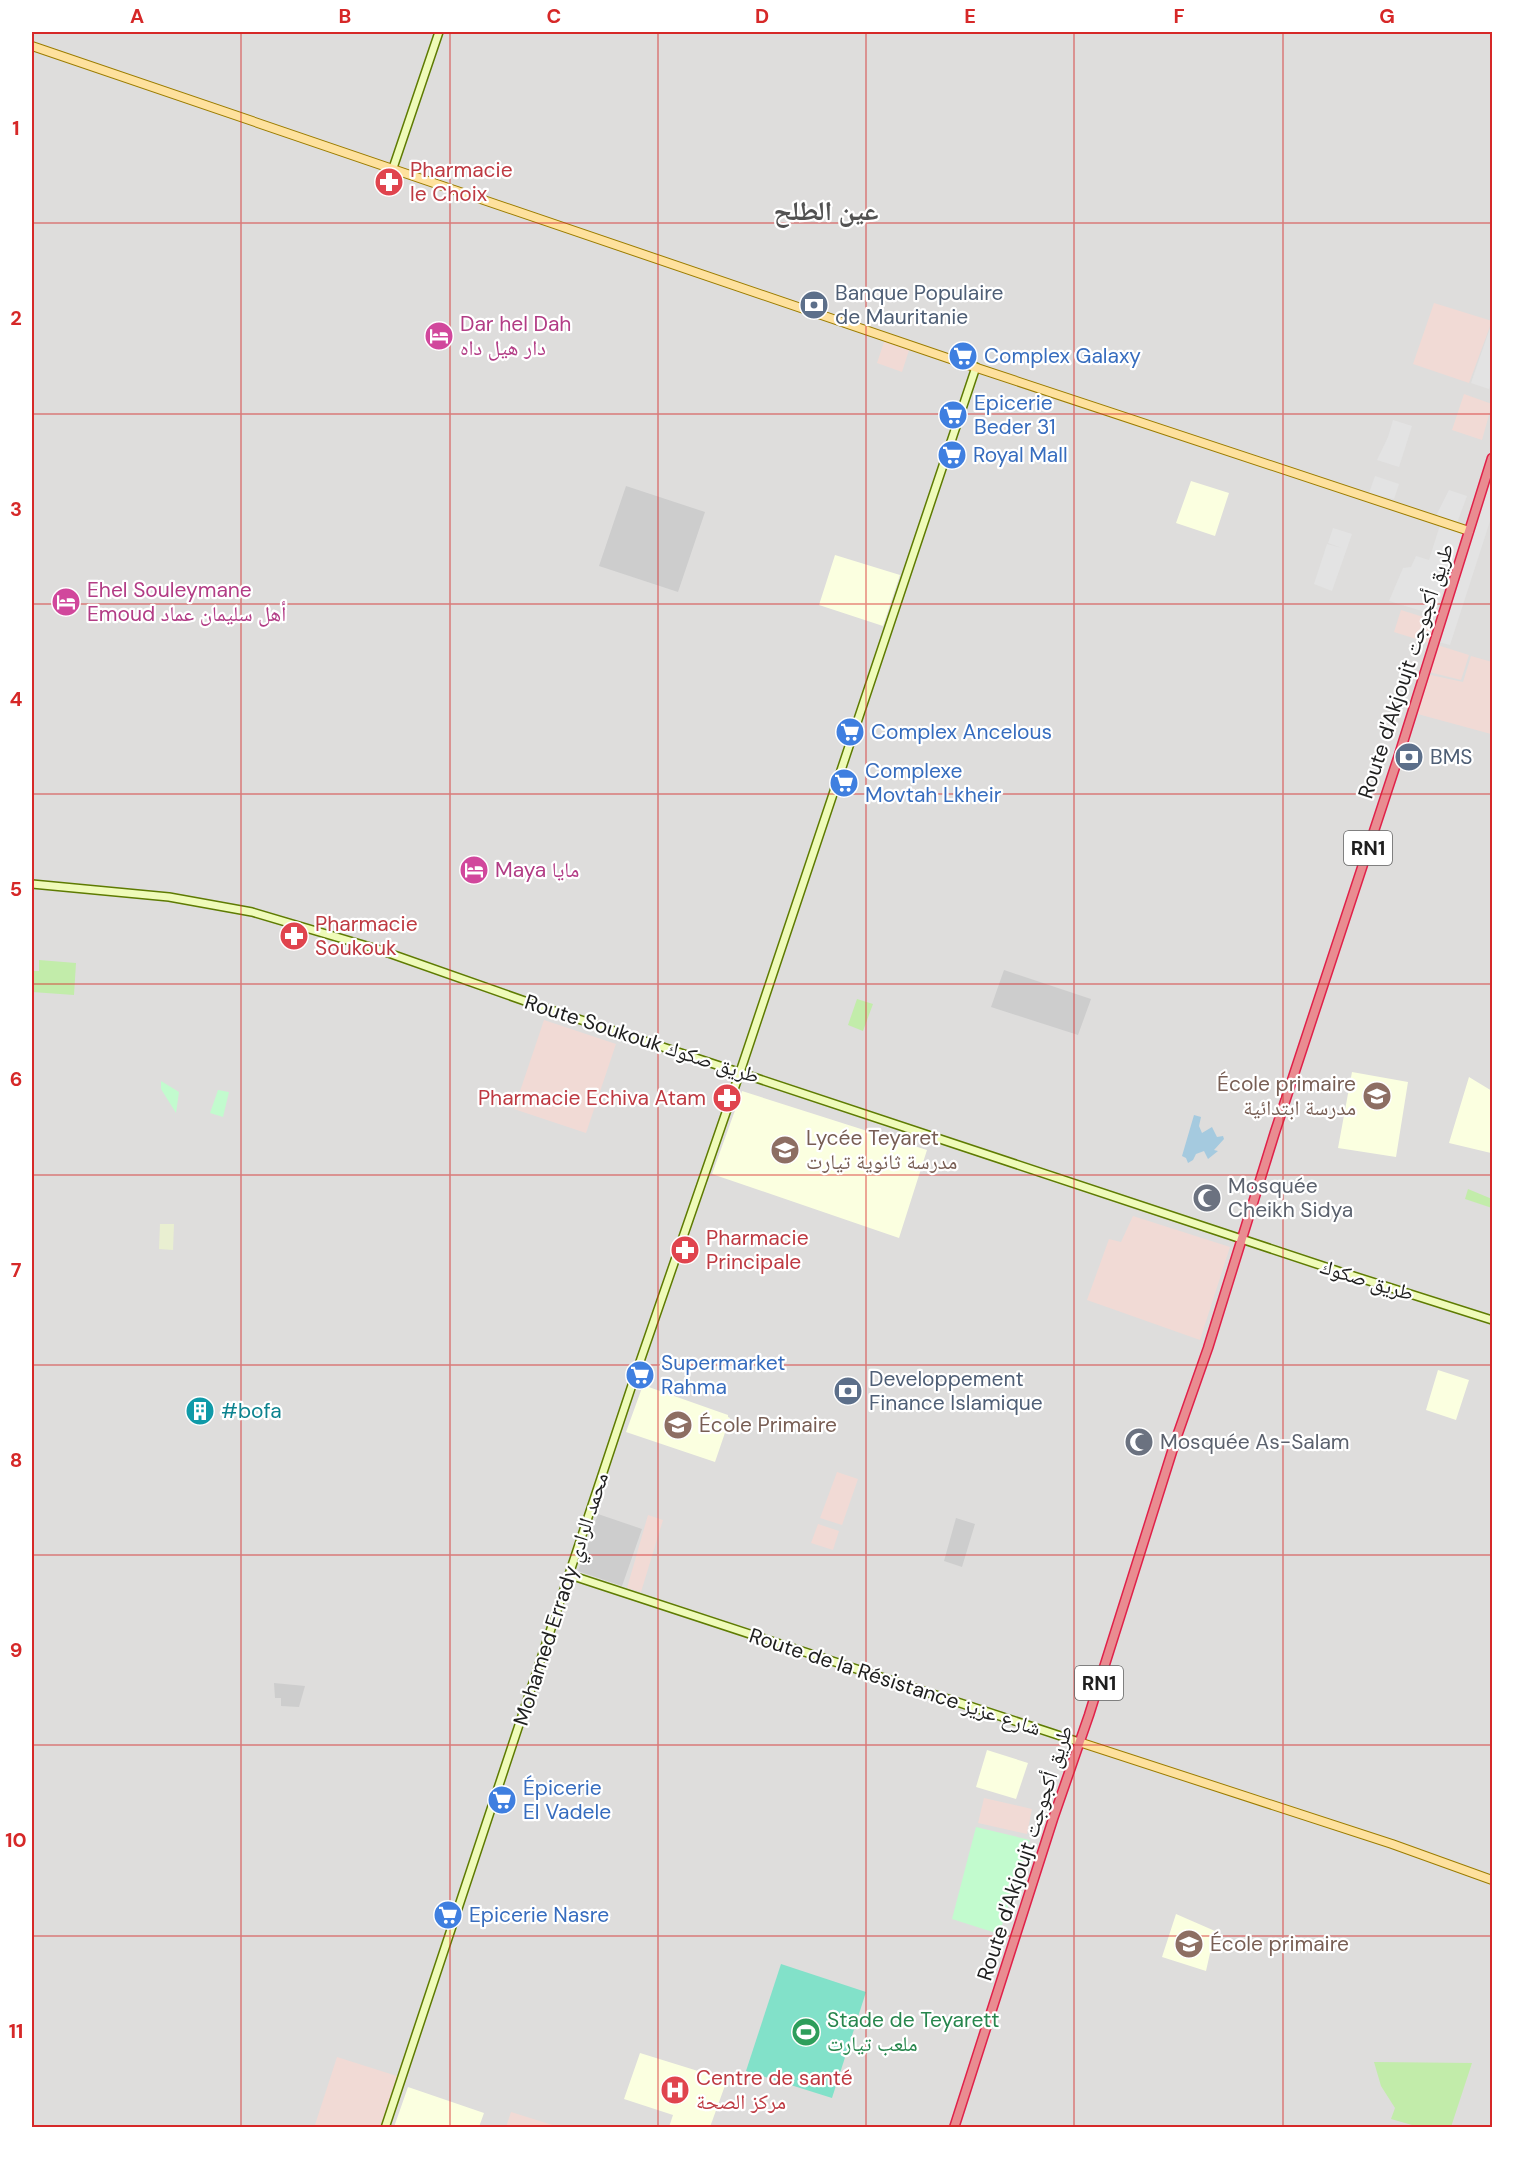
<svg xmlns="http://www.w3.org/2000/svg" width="1524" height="2159" font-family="'DM Sans','Noto Naskh Arabic',sans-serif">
	<rect width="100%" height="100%" fill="#f0eee6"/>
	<path fill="#dedddc" d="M32,32H1492V2127L32,2128Z"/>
	<path fill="#f1dad5" d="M1434,303L1492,321L1469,383L1413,364Z
		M885,339L910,347L902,372L877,363Z
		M1464,394L1492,404L1482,440L1452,430Z
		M1401,610L1436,621L1429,643L1394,632Z
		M1434,644L1469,655L1461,680L1425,671Z
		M1471,656L1492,662V729L1491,734L1414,713L1426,674L1463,682Z
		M544,1020L616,1044L586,1133L514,1109Z
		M1133,1216L1230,1247L1200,1340L1087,1300L1109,1239L1121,1242Z
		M837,1472L858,1479L842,1525L820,1518Z
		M648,1515L663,1520L641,1592L627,1588Z
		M818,1524L839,1531L833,1550L811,1543Z
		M984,1798L1032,1809L1027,1834L978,1823Z
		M337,2057L400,2077L383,2127L314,2128Z
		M511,2112L559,2127H506Z"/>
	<path fill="#fbffe0" d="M1191,481L1229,493L1215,536L1176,523Z
		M835,555L900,575L883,626L819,605Z
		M1352,1072L1408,1082L1396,1157L1338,1148Z
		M1469,1077L1492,1091L1491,1153L1449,1143Z
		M742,1091L927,1150L899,1238L712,1174Z
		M1438,1370L1469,1380L1456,1420L1426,1410Z
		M643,1385L728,1415V1417L730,1418L715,1462L626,1432Z
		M987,1750L1028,1763L1016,1799L976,1787Z
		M1176,1914L1215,1931L1206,1971L1162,1957Z
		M640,2053L727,2080L710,2127H669L673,2115L624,2099Z
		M408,2087L484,2113L479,2127H394Z"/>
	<path fill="#cdcdcd" d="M626,486L705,512L678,592L599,566Z
		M1004,970L1091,999L1078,1035L991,1007Z
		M598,1514L642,1529L622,1586L578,1571Z
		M956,1518L975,1524L962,1567L944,1561Z
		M274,1683L305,1686L299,1707L281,1706V1698H275Z"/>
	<path fill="#e9efd1" d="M160,1224H174L173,1250L159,1249Z"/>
	<path fill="#c2ecaa" d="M39,960L76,963L74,995L32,992V971H39Z
		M857,999L873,1004L863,1031L848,1025Z
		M1468,1189L1492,1199V1208L1465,1199Z
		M1374,2062L1472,2063L1451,2127H1419L1391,2119L1395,2108L1381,2086Z"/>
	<path fill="#c2fbce" d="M161,1081L179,1092L176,1113L161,1089Z
		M218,1090L229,1092L223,1117L210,1113Z
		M976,1827L1030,1840L999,1934L952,1919Z"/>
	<path fill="#82e1c9" d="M781,1964L866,1992L832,2098L746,2071Z"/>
	<path fill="#e3e3e3" d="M1490,328L1492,329V380L1489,389L1471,383Z
		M1393,420L1412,426L1399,467L1377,460L1388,437Z
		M1492,463V515L1450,645L1435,641Z
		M1375,476L1399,484L1394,499L1369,493Z
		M1449,490L1467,496L1457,523L1436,516Z
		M1440,525L1463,532L1435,615L1389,601L1403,568L1411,567L1416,556L1429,560Z
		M1333,528L1352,534L1332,591L1314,584L1327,544L1342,548L1328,543Z"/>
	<path fill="#a5cadf" d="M1194,1115L1201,1117L1199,1126L1202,1133L1212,1127L1217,1137L1223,1136L1224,1139L1214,1150L1218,1151L1208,1159L1204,1151L1196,1154L1193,1160L1188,1163L1186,1158L1182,1156Z"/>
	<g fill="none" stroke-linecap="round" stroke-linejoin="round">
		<g stroke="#5e7b02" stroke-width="10">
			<path id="secondary" d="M393,168L439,32
				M32,884L169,897L252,912L377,949L539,1006L1344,1273L1492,1320
				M570,1575L1079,1742
				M385,2128L635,1376L740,1072L976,367"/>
		</g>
		<g stroke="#9b7c00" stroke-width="10">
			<path id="primary" d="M32,46L968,365L1469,531
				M1079,1742L1392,1844L1492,1880"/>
		</g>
		<g stroke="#e02149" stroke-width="11">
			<path id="highway" d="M954,2128L1053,1819L1089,1715L1176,1439L1208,1348L1275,1132L1399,755L1492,458"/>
		</g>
		<use href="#secondary" stroke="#effbb9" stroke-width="7"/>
		<use href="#primary" stroke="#fee19d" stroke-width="8"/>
		<use href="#highway" stroke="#e98c91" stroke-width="8"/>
	</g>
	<path fill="none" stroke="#d62828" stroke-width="1.5" stroke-opacity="0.55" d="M241,32V2128M450,32V2128M658,32V2128M866,32V2128M1074,32V2128M1283,32V2128M32,223H1492M32,414H1492M32,604H1492M32,794H1492M32,984H1492M32,1175H1492M32,1365H1492M32,1555H1492M32,1745H1492M32,1936H1492"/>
	<defs>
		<g id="pharmacy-disc" transform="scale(1.5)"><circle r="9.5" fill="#e0444e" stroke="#fff"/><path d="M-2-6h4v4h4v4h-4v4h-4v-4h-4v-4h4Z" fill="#fff"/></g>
		<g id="bank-disc" transform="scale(1.5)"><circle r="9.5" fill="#5c6f8a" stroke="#fff"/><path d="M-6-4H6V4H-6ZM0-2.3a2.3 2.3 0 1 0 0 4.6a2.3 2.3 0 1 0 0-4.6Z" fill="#fff"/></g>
		<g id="hotel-disc" transform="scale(1.5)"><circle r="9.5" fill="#d1479c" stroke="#fff"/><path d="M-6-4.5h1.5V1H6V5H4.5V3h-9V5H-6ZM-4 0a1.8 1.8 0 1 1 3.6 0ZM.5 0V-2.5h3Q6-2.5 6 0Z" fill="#fff"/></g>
		<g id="supermarket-disc" transform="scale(1.5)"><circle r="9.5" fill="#3f7fe0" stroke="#fff"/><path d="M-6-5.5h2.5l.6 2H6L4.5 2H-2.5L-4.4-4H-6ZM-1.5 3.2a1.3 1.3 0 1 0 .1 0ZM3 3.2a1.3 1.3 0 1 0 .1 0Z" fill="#fff"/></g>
		<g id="school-disc" transform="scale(1.5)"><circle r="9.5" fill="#8d6e63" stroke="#fff"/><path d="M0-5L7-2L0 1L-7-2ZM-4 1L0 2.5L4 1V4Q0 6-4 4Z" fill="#fff"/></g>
		<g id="mosque-disc" transform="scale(1.5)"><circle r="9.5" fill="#6b7280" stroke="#fff"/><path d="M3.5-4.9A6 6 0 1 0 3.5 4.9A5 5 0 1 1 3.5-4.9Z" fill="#fff"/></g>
		<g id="building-disc" transform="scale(1.5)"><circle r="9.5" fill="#0f9aa8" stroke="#fff"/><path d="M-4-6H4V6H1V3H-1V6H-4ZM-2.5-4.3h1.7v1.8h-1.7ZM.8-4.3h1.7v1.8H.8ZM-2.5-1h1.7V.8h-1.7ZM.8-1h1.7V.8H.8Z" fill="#fff"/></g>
		<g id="stadium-disc" transform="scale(1.5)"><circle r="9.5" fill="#2e9e5b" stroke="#fff"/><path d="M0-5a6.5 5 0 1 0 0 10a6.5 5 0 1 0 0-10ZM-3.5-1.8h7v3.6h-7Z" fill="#fff"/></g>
		<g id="hospital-disc" transform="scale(1.5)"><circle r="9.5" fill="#e0444e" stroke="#fff"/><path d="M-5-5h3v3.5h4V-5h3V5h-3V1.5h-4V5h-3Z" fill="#fff"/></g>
	</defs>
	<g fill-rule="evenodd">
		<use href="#pharmacy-disc" x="389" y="182"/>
		<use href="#bank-disc" x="814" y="305"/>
		<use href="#hotel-disc" x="439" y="336"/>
		<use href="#supermarket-disc" x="963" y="356"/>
		<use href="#supermarket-disc" x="953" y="415"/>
		<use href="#supermarket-disc" x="952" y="455"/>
		<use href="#hotel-disc" x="66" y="602"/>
		<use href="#supermarket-disc" x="850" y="732"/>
		<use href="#bank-disc" x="1409" y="757"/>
		<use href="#supermarket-disc" x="844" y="783"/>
		<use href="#hotel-disc" x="474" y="870"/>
		<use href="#pharmacy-disc" x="294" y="936"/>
		<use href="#school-disc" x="1377" y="1096"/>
		<use href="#pharmacy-disc" x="727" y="1098"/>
		<use href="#school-disc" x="785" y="1150"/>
		<use href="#mosque-disc" x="1207" y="1198"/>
		<use href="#pharmacy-disc" x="685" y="1250"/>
		<use href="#supermarket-disc" x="640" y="1375"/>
		<use href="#bank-disc" x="848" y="1391"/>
		<use href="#building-disc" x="200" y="1411"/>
		<use href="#school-disc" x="678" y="1425"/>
		<use href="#mosque-disc" x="1139" y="1442"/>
		<use href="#supermarket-disc" x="502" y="1800"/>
		<use href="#supermarket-disc" x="448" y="1915"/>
		<use href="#school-disc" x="1189" y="1944"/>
		<use href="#stadium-disc" x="806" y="2032"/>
		<use href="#hospital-disc" x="675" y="2090"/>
	</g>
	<g text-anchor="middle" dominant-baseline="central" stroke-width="4.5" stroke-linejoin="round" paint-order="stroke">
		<g fill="#fff" stroke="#626262" stroke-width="1.5">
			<rect x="1344" y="831" width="48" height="34" rx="4.5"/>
			<rect x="1075" y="1666" width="48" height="34" rx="4.5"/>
		</g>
		<g font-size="20" font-weight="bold" fill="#1f1f1f">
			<text x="1368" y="848">RN1</text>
			<text x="1099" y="1683">RN1</text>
		</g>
		<g font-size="21" fill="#be3a42" stroke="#fff" text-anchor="start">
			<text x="410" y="170">Pharmacie<tspan x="410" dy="24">le Choix</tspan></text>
			<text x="315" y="924">Pharmacie<tspan x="315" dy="24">Soukouk</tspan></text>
			<text x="706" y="1098" text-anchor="end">Pharmacie Echiva Atam</text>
			<text x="706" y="1238">Pharmacie<tspan x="706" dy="24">Principale</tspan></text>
			<text x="696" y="2078">Centre de santé<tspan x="696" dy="24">مركز الصحة</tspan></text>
		</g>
		<g font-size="21" fill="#4e5e75" stroke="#fff" text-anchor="start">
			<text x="835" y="293">Banque Populaire<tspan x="835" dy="24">de Mauritanie</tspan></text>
			<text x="1430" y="757">BMS</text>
			<text x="869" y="1379">Developpement<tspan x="869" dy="24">Finance Islamique</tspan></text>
		</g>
		<g font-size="21" fill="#b23c85" stroke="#fff" text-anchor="start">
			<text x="460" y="324">Dar hel Dah<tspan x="460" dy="24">دار هيل داه</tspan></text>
			<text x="87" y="590">Ehel Souleymane<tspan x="87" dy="24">Emoud أهل سليمان عماد</tspan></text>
			<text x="495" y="870">Maya مايا</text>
		</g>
		<g font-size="21" fill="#366cbe" stroke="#fff" text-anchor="start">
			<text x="984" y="356">Complex Galaxy</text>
			<text x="974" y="403">Epicerie<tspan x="974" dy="24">Beder 31</tspan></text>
			<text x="973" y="455">Royal Mall</text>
			<text x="871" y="732">Complex Ancelous</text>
			<text x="865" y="771">Complexe<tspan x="865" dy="24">Movtah Lkheir</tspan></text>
			<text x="661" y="1363">Supermarket<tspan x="661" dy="24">Rahma</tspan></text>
			<text x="523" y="1788">Épicerie<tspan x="523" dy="24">El Vadele</tspan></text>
			<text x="469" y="1915">Epicerie Nasre</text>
		</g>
		<g font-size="21" fill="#1f1f1f" stroke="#fff">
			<text transform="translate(1406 671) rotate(-72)">Route d'Akjoujt طريق أكجوجت</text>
			<text transform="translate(642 1039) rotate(18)">Route Soukouk طريق صكوك</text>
			<text transform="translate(1367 1280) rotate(17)">طريق صكوك</text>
			<text transform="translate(561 1599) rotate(-72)">Mohamed Errady محمد الرادي</text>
			<text transform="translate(895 1682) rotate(18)">Route de la Résistance شارع عزيز</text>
			<text transform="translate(1025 1853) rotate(-72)">Route d'Akjoujt طريق أكجوجت</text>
		</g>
		<g font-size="21" fill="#785e54" stroke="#fff" text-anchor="start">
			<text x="1356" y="1084" text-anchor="end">École primaire<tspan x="1356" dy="24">مدرسة ابتدائية</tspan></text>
			<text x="806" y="1138">Lycée Teyaret<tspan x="806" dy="24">مدرسة ثانوية تيارت</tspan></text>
			<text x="699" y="1425">École Primaire</text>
			<text x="1210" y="1944">École primaire</text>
		</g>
		<g font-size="21" fill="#5b616d" stroke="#fff" text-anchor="start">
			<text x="1228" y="1186">Mosquée<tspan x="1228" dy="24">Cheikh Sidya</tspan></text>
			<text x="1160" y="1442">Mosquée As-Salam</text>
		</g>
		<g font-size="21" fill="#0d838f" stroke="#fff" text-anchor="start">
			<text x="221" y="1411">#bofa</text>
		</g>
		<g font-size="21" fill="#27864d" stroke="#fff" text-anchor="start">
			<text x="827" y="2020">Stade de Teyarett<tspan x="827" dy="24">ملعب تيارت</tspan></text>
		</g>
		<g font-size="27" font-weight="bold" fill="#525252" stroke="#fff">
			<text x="826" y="210">عين الطلح</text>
		</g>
	</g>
	<rect width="1524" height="2159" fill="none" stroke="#ffffff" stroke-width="66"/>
	<rect x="33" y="33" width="1458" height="2093" fill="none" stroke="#d62828" stroke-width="2"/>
	<g font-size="20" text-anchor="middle" font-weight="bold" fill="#d62828">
		<text x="137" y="23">A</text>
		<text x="345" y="23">B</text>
		<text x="554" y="23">C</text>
		<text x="762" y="23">D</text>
		<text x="970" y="23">E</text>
		<text x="1179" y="23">F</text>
		<text x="1387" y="23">G</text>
		<text x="16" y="135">1</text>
		<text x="16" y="325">2</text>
		<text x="16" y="516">3</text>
		<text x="16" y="706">4</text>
		<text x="16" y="896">5</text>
		<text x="16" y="1086">6</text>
		<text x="16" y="1277">7</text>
		<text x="16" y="1467">8</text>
		<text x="16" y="1657">9</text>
		<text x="16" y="1847">10</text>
		<text x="16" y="2038">11</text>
	</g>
</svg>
